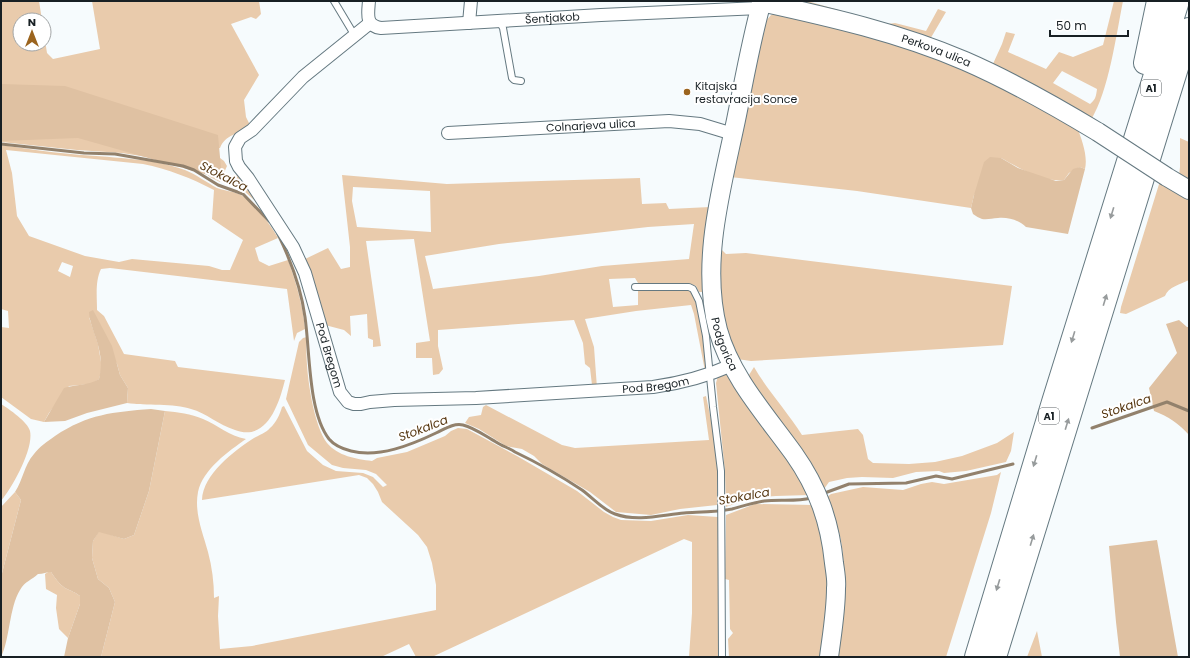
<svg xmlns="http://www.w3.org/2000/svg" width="1190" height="658" font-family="Poppins,sans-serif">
	<rect width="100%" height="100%" fill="#f6fbfd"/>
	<path fill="#e9cbac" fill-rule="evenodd" d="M1,1H39L42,20H20V44H44V34L47,53L53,59L100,49L92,1H259L261,14L256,19L251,17L231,24L259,75L244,100L246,117L251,127C239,133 225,135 220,148L208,149L1,103Z
		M790,1H807L888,24L895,23L926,31L938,9L946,12L929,41Z
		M1114,1H1123C1116,36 1109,90 1091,120L992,66L1002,44L1006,32L1015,34L1008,52L1046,69L1059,52L1073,57L1103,45ZM1062,71L1097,89C1096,96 1096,99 1090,104L1053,83Z
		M776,13L835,25L962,64L1077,127C1082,140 1088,156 1085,169L1080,167L1069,173L1064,180C1045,183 1017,167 1001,158L974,195L971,208L857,191L730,177L765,22L771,15Z
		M1,109L220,158L224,161L227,166L220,182L210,177L203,170L172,161L122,153L77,150L1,142Z
		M1180,138L1189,142V183L1179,176L1180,167Z
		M1,145C24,148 47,152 71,154C109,158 149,157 185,170C197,175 206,182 217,188C225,191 233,191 241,195C253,202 272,226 278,238L255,248L259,261L269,266L288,260C296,283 303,305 305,329L297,333L294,341L287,289L110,268L101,269C95,281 97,297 97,310L104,316L124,354L175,361L178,367L285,380C279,404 267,442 235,430C219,425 206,413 191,409C174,403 146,406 127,403L128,388L120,375L117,364L89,317L98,344L102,368L99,379L92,384L69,386L49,413L44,422L31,419L1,397V327L9,328L8,311L1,309ZM6,150L143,164C168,169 191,178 214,190L212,219L243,240L230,270H222L209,266L132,259L119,262L85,256L29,236L17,216L12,173ZM62,262L73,266L70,277L58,271Z
		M241,173L265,210L243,190L228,182L230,178Z
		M342,175L447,184L640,178L642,204L666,203L669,209L710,207L705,292H699L696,286L691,284L638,283L635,278L609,279L613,307L638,305V290L688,289C689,290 693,292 693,293C703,305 706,354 706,370L705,371L694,314L691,305L636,311L585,319L594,347L597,388L451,393L592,385L590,368L585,364L583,343L574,320L438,330V346L443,369L439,374L433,375L432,358H416V343L430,341L414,239L366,241L381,346L373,347V340L368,338L367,314L350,316L351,336L344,330L325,325L303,260L328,248L341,269L350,267V247ZM353,187L430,191L431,232L357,227L352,201ZM694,224L689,259L602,266L539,276L433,289L425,256L499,244L648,227Z
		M1160,181L1189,197V280C1181,284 1168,287 1165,296L1126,314L1120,313L1121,307Z
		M719,247L726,254L746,253L1012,286L1003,345L784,359L751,361L737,359L728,335L719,297Z
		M307,337C304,362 312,423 327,443C338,456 356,459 372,461L377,458L407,452L445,436L451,431L458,428L467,429L517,456L577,491L604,512L613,517L621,520L651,521L688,515L718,517L719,526L718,657H689L692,613V542L684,539L432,657H416L409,644L381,657H101L115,602L109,588L98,579L92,558L93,541L99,531L124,539L134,535L149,491L165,411C178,412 191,414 203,419C218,425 229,436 246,439C229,451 203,469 198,492C194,513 203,533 208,552C212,567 214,582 214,598L219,596L218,616L220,649L252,646L436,610V585L432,563L427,547L418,535L382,502L378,492L373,484L367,478L359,475L202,500C203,474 234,451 254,438C259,435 266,433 270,428C276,423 280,414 282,407L284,406L307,451L323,465L336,471L363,473L373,477L383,487L387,485L376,474L366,470L343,468L332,465L308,445L286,399L299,342L303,338Z
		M754,367C768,391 787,411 802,435L858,429L863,435L868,459L873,463L909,464L935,462L962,456L997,443L1014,432L1011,451L1006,462L966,471L944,473L939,471L916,472L893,478L862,477L847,478L829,482L824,489L750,382L749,375Z
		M728,373L793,468L810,495L776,496L751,498L726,507L725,472L716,383L718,376Z
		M706,396L715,439L717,468V505L680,509L651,515L616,512L590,492L542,464L534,456L522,449L506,446L479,429L465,423L469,417L481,415L483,407L486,405L562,445L575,448L709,440L703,397Z
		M1,404C9,409 28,422 30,431C34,449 12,488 1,501Z
		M1001,472L991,513L946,657H837C841,623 846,590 843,556C842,536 834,516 827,497L831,494L863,487L903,490L921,484L932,482L944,484L997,475Z
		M15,492L21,500L1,577V507Z
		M755,504L814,505L825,540L829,592L821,657H729L728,639L733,633L730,629L729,580L725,579L726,515Z
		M48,572H51C55,578 59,584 65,588C71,591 75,592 80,596V604L68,638L59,629L56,608L57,595L46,589L45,574Z
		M1037,631L1042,657H1027Z"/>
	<path fill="#dfc1a2" d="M1,84L65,86L218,135L222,179L78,138L1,141Z
		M990,157L1001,158L1018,168L1056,181L1064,180L1073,169L1080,167L1085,169L1068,234L1026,227C1019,220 1008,217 998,218C992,218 988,220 982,219C979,218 976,216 973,214L971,208L974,195L984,162Z
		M93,310L112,346L120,375L128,388L127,403L87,413L65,421L44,422L64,388C76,384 88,386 99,379C103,362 100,349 94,333C92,326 89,319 89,312Z
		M1179,320L1187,327H1189V435C1178,423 1169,417 1154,411L1149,388L1177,353L1166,324Z
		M151,409L165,411L149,491L134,535L124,539L99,532L93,541L92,558L98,579L109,588L115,602L101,657H64L68,638L80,604V596C75,592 71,591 65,588C59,584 55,578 51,572C47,572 43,574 38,574C32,580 25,581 20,590C9,608 10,639 1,657V577L21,500L15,492C23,480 24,465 34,454C39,447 48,441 55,436C88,414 113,412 151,409Z
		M1157,540L1178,657H1120L1116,622L1109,546Z"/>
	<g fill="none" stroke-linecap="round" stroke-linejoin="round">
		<path stroke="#92816c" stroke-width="3" d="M1,144L84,153L115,154L183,166L194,170L218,185L243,194L269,221
			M278,234C291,261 301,287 305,317C310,351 308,412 329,439C334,445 343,449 351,451C379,458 411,445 436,433C445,429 453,423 463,425C475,428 485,436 496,442C502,446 509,448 515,452C538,463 561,476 582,490C593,498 603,510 615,514C637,522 662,515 684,513C700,512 717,512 732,509C743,506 752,503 764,501C779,499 796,502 811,498
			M1092,428L1167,402L1189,411
			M822,494L849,484L906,483L936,476L952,479L1013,464"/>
		<g stroke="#657981" stroke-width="8">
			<path id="lane" d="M334,1L355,36
				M499,21L503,28L512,78L514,80L521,81
				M635,287H689L693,289L699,301L706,336L713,407L721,471L722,657"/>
		</g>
		<g stroke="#657981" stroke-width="14">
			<g id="street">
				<path id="s1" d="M369,1C368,14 365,26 381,28L601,15L760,8"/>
				<path id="s2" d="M370,23L303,77L252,130L240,138L235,147L236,161L239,167L248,178L293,247L305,273L340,392L348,402L354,404H361L370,402L394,400L476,398L653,387C682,383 705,377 732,365"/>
				<path d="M469,23L471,1"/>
				<path id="s3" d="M448,133L669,121L700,124L733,134"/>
			</g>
		</g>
		<g stroke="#657981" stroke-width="20">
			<g id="secondary">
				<path id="s4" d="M762,1C751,40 744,81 736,120C722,187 700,262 718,330C731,377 766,415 794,454C818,488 830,522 834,563C835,571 837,580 836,588C836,611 832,634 829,657"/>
				<path id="s5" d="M761,2C830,17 900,33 965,61C1011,81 1055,106 1098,132"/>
				<path d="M1167,177L1189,190"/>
			</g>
		</g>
		<g stroke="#657981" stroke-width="24">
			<path id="highway" d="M1145,63L1158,1
				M976,657L1053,402L1178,1
				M995,657L1189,29"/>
		</g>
		<use href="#lane" stroke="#fff" stroke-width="6"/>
		<use href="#street" stroke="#fff" stroke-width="12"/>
		<use href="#secondary" stroke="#fff" stroke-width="18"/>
		<use href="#highway" stroke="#fff" stroke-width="22"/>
		<g stroke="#657981" stroke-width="20" stroke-linecap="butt">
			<path id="secondary-bridge" d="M1098,132L1167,177"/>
		</g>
		<use href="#secondary-bridge" stroke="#fff" stroke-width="18"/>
	</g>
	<defs><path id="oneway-solid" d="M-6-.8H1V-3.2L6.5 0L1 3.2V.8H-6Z"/></defs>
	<g fill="#979b9c">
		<use href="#oneway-solid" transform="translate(1112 213) rotate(107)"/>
		<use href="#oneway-solid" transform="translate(1105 300) rotate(-73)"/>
		<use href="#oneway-solid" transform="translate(1073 337) rotate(107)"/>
		<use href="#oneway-solid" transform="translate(1067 424) rotate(-73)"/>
		<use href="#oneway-solid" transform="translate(1035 461) rotate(107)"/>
		<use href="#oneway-solid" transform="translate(1032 540) rotate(-73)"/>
		<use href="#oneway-solid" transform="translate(998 585) rotate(107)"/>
	</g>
	<circle fill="#9b641e" stroke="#fff" stroke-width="1.5" cx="687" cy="92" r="4"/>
	<g text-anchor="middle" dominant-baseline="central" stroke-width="4" stroke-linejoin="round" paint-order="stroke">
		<g fill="#fff" stroke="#5d6366" stroke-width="1">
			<rect x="1141" y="80" width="20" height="16" rx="3"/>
			<rect x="1039" y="408" width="20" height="16" rx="3"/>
		</g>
		<g font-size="10" font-weight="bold" fill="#182024">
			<text x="1151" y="88">A1</text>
			<text x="1049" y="416">A1</text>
		</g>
		<g font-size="11" fill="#182024" stroke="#fff">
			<text stroke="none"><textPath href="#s1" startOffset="206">Šentjakob</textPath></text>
			<text stroke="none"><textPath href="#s5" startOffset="182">Perkova ulica</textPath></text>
			<text stroke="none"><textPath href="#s3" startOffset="143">Colnarjeva ulica</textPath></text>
			<text stroke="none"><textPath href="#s4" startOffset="350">Podgorica</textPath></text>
			<text stroke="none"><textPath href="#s2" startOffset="416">Pod Bregom</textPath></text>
			<text stroke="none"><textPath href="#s2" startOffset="776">Pod Bregom</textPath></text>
		</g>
		<g font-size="11" fill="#182024" stroke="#fff" text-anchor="start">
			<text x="695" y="86">Kitajska<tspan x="695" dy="13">restavracija Sonce</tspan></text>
		</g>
		<g font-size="12" font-style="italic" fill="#563711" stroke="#fff">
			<text transform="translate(224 176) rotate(27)">Stokalca</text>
			<text transform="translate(1126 406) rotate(-19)">Stokalca</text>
			<text transform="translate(423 428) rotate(-21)">Stokalca</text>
			<text transform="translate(744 496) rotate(-10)">Stokalca</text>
		</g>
	</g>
	<rect width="1190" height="658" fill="none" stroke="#182024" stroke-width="4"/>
	<g transform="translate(32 32)"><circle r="19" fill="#ffffff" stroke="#a3a6a7"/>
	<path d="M0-3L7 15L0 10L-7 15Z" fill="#9b641e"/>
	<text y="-6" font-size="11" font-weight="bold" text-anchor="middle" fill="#182024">N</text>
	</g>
	<path d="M1050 30v6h78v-6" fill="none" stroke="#182024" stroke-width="2"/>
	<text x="1056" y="30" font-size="12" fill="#182024" stroke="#ffffff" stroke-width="3" paint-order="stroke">50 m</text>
</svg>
